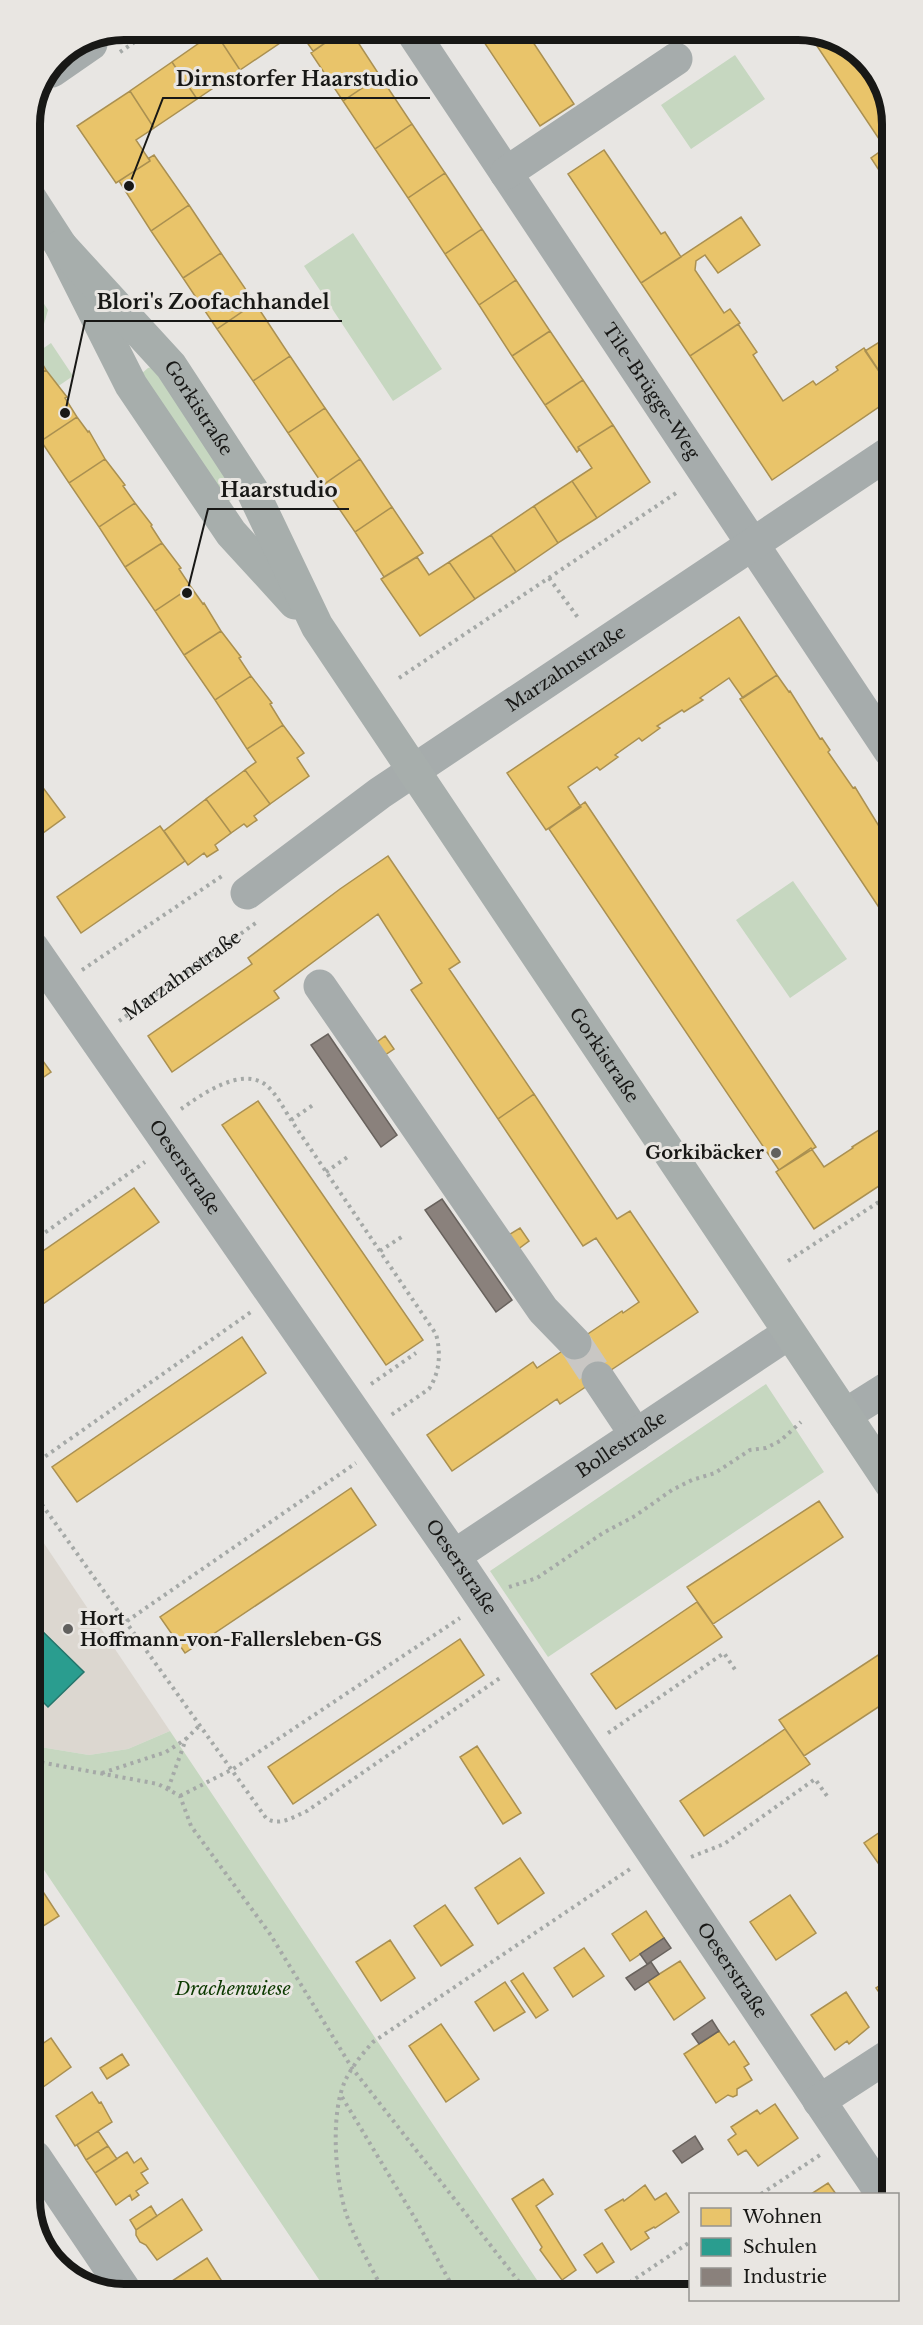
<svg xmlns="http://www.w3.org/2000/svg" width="923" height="2325" font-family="'Libre Baskerville',serif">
	<rect width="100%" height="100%" fill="#e8e6e3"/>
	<path fill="#dcd7d0" d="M33,1527L170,1731L128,1749L89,1755L34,1746Z"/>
	<path fill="#c6d7c0" d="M735,55L765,99L691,149L661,105Z
		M353,233L442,369L393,401L304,266Z
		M33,287L48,310L42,331L31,339V289Z
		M51,343L73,376L57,387L35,354Z
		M155,366L238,496L226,503L141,374L148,368Z
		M793,881L847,959L790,998L736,920Z
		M766,1384L824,1472L548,1657L490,1571Z
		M170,1731L539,2283L545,2292L328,2293L34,1855V1746L89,1755L128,1749Z"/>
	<path fill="#e9c46a" stroke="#aa9051" stroke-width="1.5" d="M219,30H271L280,43L240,70L215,32Z
		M271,30H344L313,51L299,31L280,43Z
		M344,30H350L380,76L343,101L311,53Z
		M476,30H525L574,104L540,126Z
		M807,31L856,50L888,95V146L885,148Z
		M215,32L240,70L197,99L172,62Z
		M172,62L197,99L154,128L130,91Z
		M380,76L412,124L375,149L343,101Z
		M130,91L154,128L136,140L150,161L116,183L77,126Z
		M412,124L445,173L408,198L375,149Z
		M888,146V184L871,158Z
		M604,150L661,234L665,232L681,257L641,283L568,174Z
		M154,155L189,205L151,231L119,181L150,161L149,158Z
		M445,173L482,229L445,254L408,198Z
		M189,205L221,253L183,278L151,231Z
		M741,217L760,245L718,273L705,255L696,261L695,270L724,313L730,309L740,323L690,356L641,283Z
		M482,229L516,280L479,305L445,254Z
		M221,253L255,303L217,329L183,278Z
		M516,280L550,331L512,356L479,305Z
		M255,303L290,356L253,381L217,329Z
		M738,324L757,352L753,355L783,401L813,381L816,385L838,370L836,367L864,348L889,386V400L772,480L690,356Z
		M550,331L583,380L545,405L512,356Z
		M889,336V386L865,351Z
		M31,344L46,370L31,380Z
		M290,356L325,408L288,433L253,381Z
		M46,370L67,397L65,398L77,417L41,441L31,426V380Z
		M583,380L613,425L578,447L579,450L577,452L545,405Z
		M325,408L360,459L323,485L288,433Z
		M77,417L88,432L89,431L105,459L69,483L41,441Z
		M613,425L650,482L597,518L572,481L592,468L578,447Z
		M105,459L125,485L123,486L135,503L99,527L69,483Z
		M360,459L392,507L355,532L323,485Z
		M572,481L597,518L558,543L534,506Z
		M135,503L152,525L151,526L162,543L125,567L99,527Z
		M534,506L558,543L516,572L491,535Z
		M392,507L423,553L384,577L355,532Z
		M491,535L516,572L475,599L449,562Z
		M162,543L181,568L179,569L191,587L155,611L125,567Z
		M417,557L429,575L449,562L475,599L420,636L381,579Z
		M191,587L203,604L204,603L221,631L184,655L155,611Z
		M739,617L777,675L743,698L729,678L700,698L703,700L684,712L682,710L657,726L660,728L642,741L639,738L615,755L618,757L600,770L597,767L568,787L581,807L546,830L507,773Z
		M221,631L241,657L239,658L251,676L215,700L184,655Z
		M777,675L789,692L790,691L820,739L822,738L830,750L828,752L853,788L855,787L888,841L890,840V924L740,699Z
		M251,676L272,703L270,704L283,725L247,749L215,700Z
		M283,725L304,753L297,758L309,776L270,804L245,770L256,762L247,749Z
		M245,770L270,804L254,816L257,820L247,827L244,824L231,833L206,799Z
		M32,773L65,817L32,841Z
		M206,799L231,833L215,845L218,850L207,857L204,853L188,865L164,831Z
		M585,802L816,1147L779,1170L549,829Z
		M160,826L185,861L81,933L57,897Z
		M388,856L460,962L449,969L534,1094L498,1119L411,990L422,983L378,914L274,991L279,998L172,1072L148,1036L252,964L248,958L340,889Z
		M385,1036L394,1049L382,1057L373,1045Z
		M32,1046L51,1072L32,1085Z
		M534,1094L617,1219L630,1211L698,1312L560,1404L557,1399L452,1471L427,1435L533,1362L537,1368L622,1311L623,1313L639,1302L596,1238L583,1246L498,1119Z
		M258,1101L423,1340L386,1365L222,1125Z
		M890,1123L891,1178L814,1229L776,1172L811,1148L824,1167L853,1148L852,1147Z
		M134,1188L159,1222L33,1311V1258Z
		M520,1228L529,1241L517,1250L507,1236Z
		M242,1337L266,1373L77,1502L52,1467Z
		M351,1488L376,1525L185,1653L160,1617Z
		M819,1501L843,1537L713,1624L687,1587Z
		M697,1602L722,1637L616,1709L591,1674Z
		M460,1639L484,1675L293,1804L268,1767Z
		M892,1646V1698L804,1756L779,1720Z
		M785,1729L810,1764L704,1836L680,1801Z
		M477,1746L521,1813L503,1824L460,1757Z
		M892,1824V1879L890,1880L864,1843Z
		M520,1858L544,1893L498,1924L475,1888Z
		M34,1878L59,1916L34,1932Z
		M790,1895L816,1933L776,1960L750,1922Z
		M445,1905L473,1945L441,1966L414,1926Z
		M646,1911L664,1938L630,1961L612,1934Z
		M390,1940L415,1978L381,2001L356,1962Z
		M584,1948L604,1976L573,1997L554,1968Z
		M680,1961L705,1998L674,2020L648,1981Z
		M523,1973L548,2010L536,2018L511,1981Z
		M892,1977L893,2004L889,2007L876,1988Z
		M505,1982L525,2012L494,2031L475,2002Z
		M846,1992L869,2027L849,2044L847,2041L835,2050L811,2015Z
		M441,2024L479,2079L446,2102L409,2046Z
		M719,2031L729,2045L734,2041L749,2064L744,2067L752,2080L737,2089V2095L733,2097L728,2095L716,2103L684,2054Z
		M51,2038L71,2067L39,2090L35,2084V2049Z
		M122,2054L129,2065L107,2079L100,2068Z
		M92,2092L99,2103L101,2102L112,2122L75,2146L56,2116Z
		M775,2104L798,2138L758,2166L746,2150L738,2155L728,2140L736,2134L731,2127L757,2110L760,2114Z
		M893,2113V2137L882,2120Z
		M98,2131L108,2146L86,2160L77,2145Z
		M108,2146L117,2159L95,2173L86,2160Z
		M127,2152L134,2163L141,2158L148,2169L141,2173L148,2183L136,2191L139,2195L132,2200L130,2195L116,2205L95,2173Z
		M543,2179L553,2194L536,2206L576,2270L562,2280L540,2250L542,2247L512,2199Z
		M828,2183L836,2194H811Z
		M645,2185L655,2200L666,2193L679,2212L655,2228L654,2227L645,2232L649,2238L631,2250L605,2210L623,2199L624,2201Z
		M182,2199L202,2230L157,2260L146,2245L140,2242L136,2235V2230Z
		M151,2206L157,2216L136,2230L130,2220Z
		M35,2224L47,2243L45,2245L35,2230Z
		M602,2243L614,2262L597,2273L584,2255Z
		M207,2258L230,2294H176L169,2283Z
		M301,2285L307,2294H289Z"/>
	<path fill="#2a9d8f" stroke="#25756b" stroke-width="1.5" d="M34,1623L84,1672L48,1707L34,1693Z"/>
	<path fill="#8a817c" stroke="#68625d" stroke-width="1.5" d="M328,1034L397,1135L381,1147L311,1045Z
		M442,1199L512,1300L496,1312L425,1210Z
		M664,1938L671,1948L647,1964L640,1954Z
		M651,1962L659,1974L635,1990L626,1978Z
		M712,2020L719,2031L699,2044L692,2034Z
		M695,2136L703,2149L682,2163L673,2151Z"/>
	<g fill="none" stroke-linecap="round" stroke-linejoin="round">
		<path stroke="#c9c7c4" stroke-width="33" stroke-dasharray="33 16" stroke-linecap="butt" d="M575,1343L598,1378"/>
		<g stroke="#a5a9a7" stroke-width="4" stroke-dasharray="3 4.5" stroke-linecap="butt">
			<path d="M120,52L152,30"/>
			<path d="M35,109L46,101"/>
			<path d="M549,578L579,619"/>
			<path d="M399,678L679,491"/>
			<path d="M82,970L222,876"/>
			<path d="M32,1014L39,1009"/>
			<path id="s1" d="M119,1021L257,922"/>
			<path d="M181,1109C201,1095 241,1066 266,1085C276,1093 284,1109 291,1120L436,1334C441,1353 440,1372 429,1389L391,1415"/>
			<path d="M291,1120L313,1105"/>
			<path d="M326,1172L349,1156"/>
			<path d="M33,1241L145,1162"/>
			<path d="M380,1251L403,1236"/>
			<path d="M788,1261L891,1194"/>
			<path d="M371,1384L416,1353"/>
			<path d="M33,1465L251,1312"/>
			<path d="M33,1492L266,1818C279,1827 293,1817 307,1811L500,1678"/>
			<path d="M509,1587L537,1578L603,1533L635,1516L672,1490L692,1480L715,1473L750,1450L766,1448L780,1441L801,1422"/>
			<path d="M127,1621L356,1463"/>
			<path d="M608,1733L724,1653L736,1671"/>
			<path d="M34,1761L158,1784L180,1796L191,1826L270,1934L352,2068L527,2292"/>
			<path d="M102,1773L166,1752L186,1739"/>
			<path d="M168,1789L186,1739L201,1724"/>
			<path d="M180,1796L233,1769L460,1618"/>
			<path d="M691,1857L724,1844L815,1779L827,1796"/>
			<path d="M342,2097L416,2220L456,2293"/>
			<path d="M761,2194L820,2155"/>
			<path d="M617,2291L690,2242"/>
			<path d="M384,2293C372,2267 353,2237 345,2210C335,2176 330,2111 346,2079C353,2065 363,2053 373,2042L630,1869"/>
		</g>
		<g stroke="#a6acac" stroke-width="33">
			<path id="s2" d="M411,30L890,751"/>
			<path d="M52,71L91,44"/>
			<path d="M506,173L676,59"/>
			<path id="s3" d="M247,893L380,793L889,453"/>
			<path id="s4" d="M32,947L454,1556L882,2194"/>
			<path d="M320,986L543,1310L575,1343"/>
			<path d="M598,1378L636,1435"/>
			<path d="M845,1415L891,1386"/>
			<path id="s5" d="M454,1556L789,1333"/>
			<path d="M819,2101L893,2053"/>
			<path d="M35,2157L128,2295"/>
		</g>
		<g stroke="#a7aeac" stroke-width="33">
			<path d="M30,198L61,246L131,385L231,533L295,603"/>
			<path id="s6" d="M61,246L171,366L252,490L317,626L891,1484"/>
		</g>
	</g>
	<g fill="#61605e" stroke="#e9e6e2" stroke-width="2">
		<circle cx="776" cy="1153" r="6"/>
		<circle cx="68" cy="1629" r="6"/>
	</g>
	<g text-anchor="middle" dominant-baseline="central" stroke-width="6" stroke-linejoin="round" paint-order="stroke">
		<g font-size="18" fill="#181816" stroke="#e9e6e2">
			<text stroke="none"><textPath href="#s2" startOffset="434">Tile-Brügge-Weg</textPath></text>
			<text stroke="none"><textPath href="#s6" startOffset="213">Gorkistraße</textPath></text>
			<text stroke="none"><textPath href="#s3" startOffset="390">Marzahnstraße</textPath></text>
			<text stroke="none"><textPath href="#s1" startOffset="78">Marzahnstraße</textPath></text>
			<text stroke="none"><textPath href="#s6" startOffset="978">Gorkistraße</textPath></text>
			<text stroke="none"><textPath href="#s4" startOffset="268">Oeserstraße</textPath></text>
			<text stroke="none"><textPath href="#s5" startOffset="201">Bollestraße</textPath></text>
			<text stroke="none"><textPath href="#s4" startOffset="754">Oeserstraße</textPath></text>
			<text stroke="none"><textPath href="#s4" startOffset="1240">Oeserstraße</textPath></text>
		</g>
		<g font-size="18" font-weight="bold" fill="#181816" stroke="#e9e6e2" text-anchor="end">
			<text x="764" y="1153">Gorkibäcker</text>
			<text x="80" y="1619" text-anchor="start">Hort<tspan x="80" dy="21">Hoffmann-von-Fallersleben-GS</tspan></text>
		</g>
		<g font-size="18" font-style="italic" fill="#0c3a00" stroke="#e9e6e2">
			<text x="233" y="1989">Drachenwiese</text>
		</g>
	</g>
	<path d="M0 0H923V2325H0ZM124 40H798A84 84 0 0 1 882 124V2200A84 84 0 0 1 798 2284H124A84 84 0 0 1 40 2200V124A84 84 0 0 1 124 40Z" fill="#e9e6e2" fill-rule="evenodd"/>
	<path fill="none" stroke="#181816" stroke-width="8" d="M124 40H798A84 84 0 0 1 882 124V2200A84 84 0 0 1 798 2284H124A84 84 0 0 1 40 2200V124A84 84 0 0 1 124 40Z"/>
	<path fill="none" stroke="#181816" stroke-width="2" d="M129 186L163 98H430M65 413L85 321H342M187 593L208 509H349"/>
	<g fill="#181816" stroke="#e9e6e2" stroke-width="2">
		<circle cx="129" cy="186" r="6"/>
		<circle cx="65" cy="413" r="6"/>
		<circle cx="187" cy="593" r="6"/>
	</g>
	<g font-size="20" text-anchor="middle" font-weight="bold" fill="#181816" stroke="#e9e6e2" stroke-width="6" stroke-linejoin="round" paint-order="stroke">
		<text x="297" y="86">Dirnstorfer Haarstudio</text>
		<text x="213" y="309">Blori's Zoofachhandel</text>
		<text x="279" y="497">Haarstudio</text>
	</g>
	<rect x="689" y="2193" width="210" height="108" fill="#e9e6e2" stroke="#959490" stroke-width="1.5"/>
	<rect x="701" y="2208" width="30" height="18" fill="#e9c46a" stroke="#959490" stroke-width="1.5"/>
	<text x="743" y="2223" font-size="18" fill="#181816">Wohnen</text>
	<rect x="701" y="2238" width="30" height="18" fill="#2a9d8f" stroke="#959490" stroke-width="1.5"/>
	<text x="743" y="2253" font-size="18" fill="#181816">Schulen</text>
	<rect x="701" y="2268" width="30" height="18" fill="#8a817c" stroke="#959490" stroke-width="1.5"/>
	<text x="743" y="2283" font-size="18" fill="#181816">Industrie</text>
</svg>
